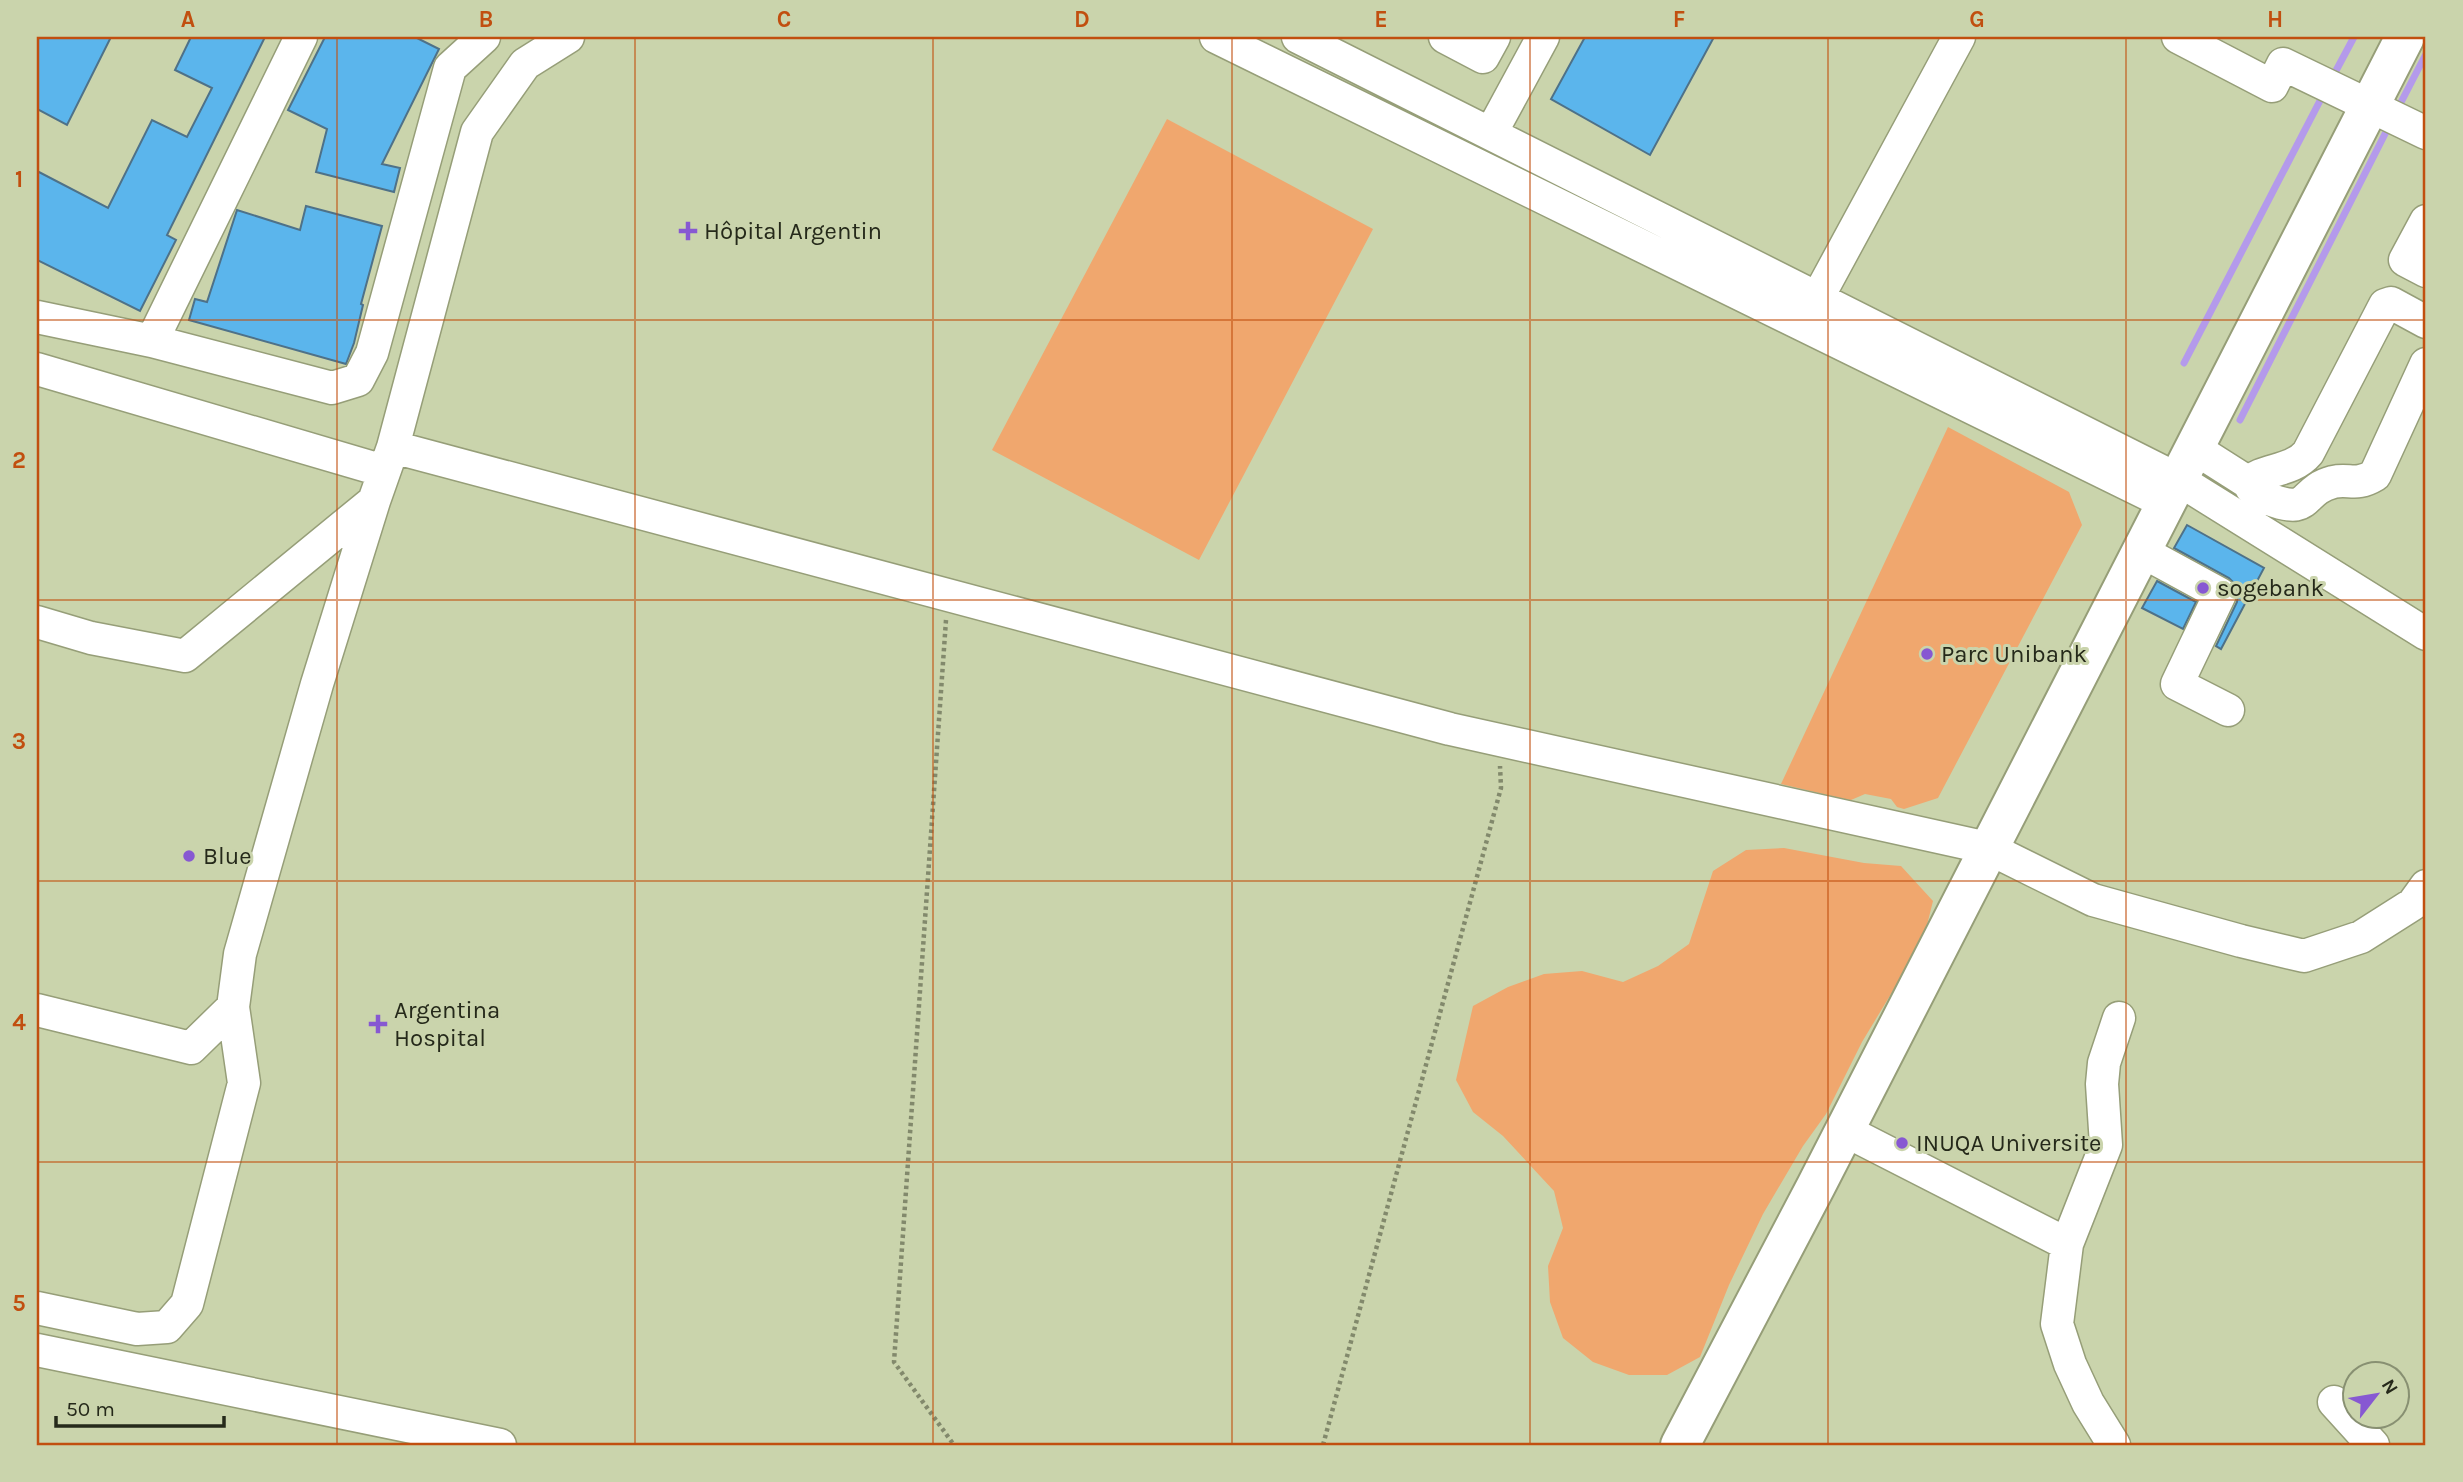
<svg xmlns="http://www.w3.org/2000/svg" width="2463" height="1482" font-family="Karla,sans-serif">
	<rect width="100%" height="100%" fill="#cad4ac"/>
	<path fill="#f0a76e" d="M1167,119L1373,229L1199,560L992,450Z
		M1948,427L2069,492L2082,525L1938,798L1904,809L1897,807L1891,799L1865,794L1851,800L1840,798L1781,784Z
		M1784,848L1864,863L1901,866L1933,901L1923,941L1862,1042L1826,1114L1803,1146L1763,1214L1729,1285L1700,1357L1667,1375H1629L1593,1362L1563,1338L1550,1302L1548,1266L1563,1228L1554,1191L1503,1136L1473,1112L1456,1080L1473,1006L1508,987L1544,974L1582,971L1623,982L1658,966L1689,944L1713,871L1746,850Z"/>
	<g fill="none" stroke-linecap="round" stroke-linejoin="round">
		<path stroke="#b49aeb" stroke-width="7" d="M2331,80L2354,37
			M2397,110L2426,54
			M2184,363L2324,93
			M2240,420L2390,124"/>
	</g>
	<path fill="#5bb5ec" stroke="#4e7188" stroke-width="2" d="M37,37H111L67,125L37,109Z
		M191,37H265L167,235L176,240L140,311L37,260V171L108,208L152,120L187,137L212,88L175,70Z
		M325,37H415L439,49L382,164L400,168L394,192L316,172L327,129L288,110Z
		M1585,37H1714L1650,155L1551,99Z
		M306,206L382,226L361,304L363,305L354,343L346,364L189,320L195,299L207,302L237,210L300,230Z
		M2187,525L2264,568L2221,649L2216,646L2237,602L2238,592L2235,584L2229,578L2174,548Z
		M2157,581L2196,602L2183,629L2142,608Z"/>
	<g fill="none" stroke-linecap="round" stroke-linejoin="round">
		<g stroke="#969e78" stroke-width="35">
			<path id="minor" d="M1216,37L2166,503
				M1298,37L2179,480L2426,634
				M1445,37L1483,57L1494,37
				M2178,37L2272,86L2283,64L2426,133
				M1491,133L1543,37
				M2426,221L2405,260L2426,271
				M1818,297L1959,37
				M37,317L152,341L332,388L358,380L372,353L450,68L484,37
				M152,341L301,37
				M37,369L384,471
				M393,447L1450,729L1988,848L2093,900L2241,941L2304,956L2361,937L2413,904L2426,886
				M2194,448L2249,483C2252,493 2260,495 2269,499C2313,516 2299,491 2333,482C2350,478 2355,487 2375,475L2426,364
				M2249,483C2262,468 2291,473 2308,453L2385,305L2391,303L2426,322
				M2141,551L2220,594L2177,684L2228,710
				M37,622L91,638L185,656L374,501L393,447L477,132L525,64L568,37
				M37,1010L191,1048L233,1007
				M1844,1130L2067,1244L2106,1145L2102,1084L2104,1063L2119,1018
				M2067,1244L2057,1324L2070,1364L2088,1403L2114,1445
				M37,1308L137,1329L167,1327L187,1304L244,1083L233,1007L240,954L317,684L374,501
				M37,1350L500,1445
				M2334,1402L2373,1445"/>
		</g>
		<g stroke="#969e78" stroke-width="42">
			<path id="major" d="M1680,1445L1816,1186L2405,37"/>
		</g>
		<path stroke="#82896c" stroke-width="4.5" stroke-dasharray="3.5 3.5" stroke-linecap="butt" d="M946,620L894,1362L954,1445
			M1323,1445L1501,788L1500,766"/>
		<use href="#minor" stroke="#fff" stroke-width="32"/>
		<use href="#major" stroke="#fff" stroke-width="38"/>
	</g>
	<path fill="none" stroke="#c14f0f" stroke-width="2" stroke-opacity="0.55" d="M337,37V1445M635,37V1445M933,37V1445M1232,37V1445M1530,37V1445M1828,37V1445M2126,37V1445M37,320H2426M37,600H2426M37,881H2426M37,1162H2426"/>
	<g fill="#8758d2" stroke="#cad4ac" stroke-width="2.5">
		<path d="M684.5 220.5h7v7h7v7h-7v7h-7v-7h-7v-7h7z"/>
		<circle cx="2203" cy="588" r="7"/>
		<circle cx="1927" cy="654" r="7"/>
		<circle cx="189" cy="856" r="7"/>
		<path d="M374.5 1013.5h7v7h7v7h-7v7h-7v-7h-7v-7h7z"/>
		<circle cx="1902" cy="1143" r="7"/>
	</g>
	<g text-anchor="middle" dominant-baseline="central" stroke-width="6" stroke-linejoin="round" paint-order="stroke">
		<g font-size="24" fill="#25291a" stroke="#cad4ac" text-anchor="start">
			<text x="704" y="231">Hôpital Argentin</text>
			<text x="2217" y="588">sogebank</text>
			<text x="1941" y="654">Parc Unibank</text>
			<text x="203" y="856">Blue</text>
			<text x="394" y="1010">Argentina<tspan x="394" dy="28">Hospital</tspan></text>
			<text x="1916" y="1143">INUQA Universite</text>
		</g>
	</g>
	<rect width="2463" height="1482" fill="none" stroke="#cad4ac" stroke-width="77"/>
	<g transform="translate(2376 1395) rotate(59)"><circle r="33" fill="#cad4ac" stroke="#889072" stroke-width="2"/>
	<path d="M0-5L12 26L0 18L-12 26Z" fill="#8758d2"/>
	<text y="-10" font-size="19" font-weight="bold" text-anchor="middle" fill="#25291a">N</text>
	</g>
	<path d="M56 1416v10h168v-10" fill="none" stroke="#25291a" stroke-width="3.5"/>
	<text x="66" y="1416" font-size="21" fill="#25291a" stroke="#cad4ac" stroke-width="5" paint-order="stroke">50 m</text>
	<rect x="38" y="38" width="2386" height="1406" fill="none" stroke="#c14f0f" stroke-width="2.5"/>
	<g font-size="23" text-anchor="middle" font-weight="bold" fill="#c14f0f">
		<text x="188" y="27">A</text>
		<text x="486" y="27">B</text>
		<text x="784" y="27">C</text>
		<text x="1082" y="27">D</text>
		<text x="1381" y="27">E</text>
		<text x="1679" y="27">F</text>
		<text x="1977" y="27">G</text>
		<text x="2275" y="27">H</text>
		<text x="19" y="187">1</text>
		<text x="19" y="468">2</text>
		<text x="19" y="749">3</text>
		<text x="19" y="1030">4</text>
		<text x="19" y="1311">5</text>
	</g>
</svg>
